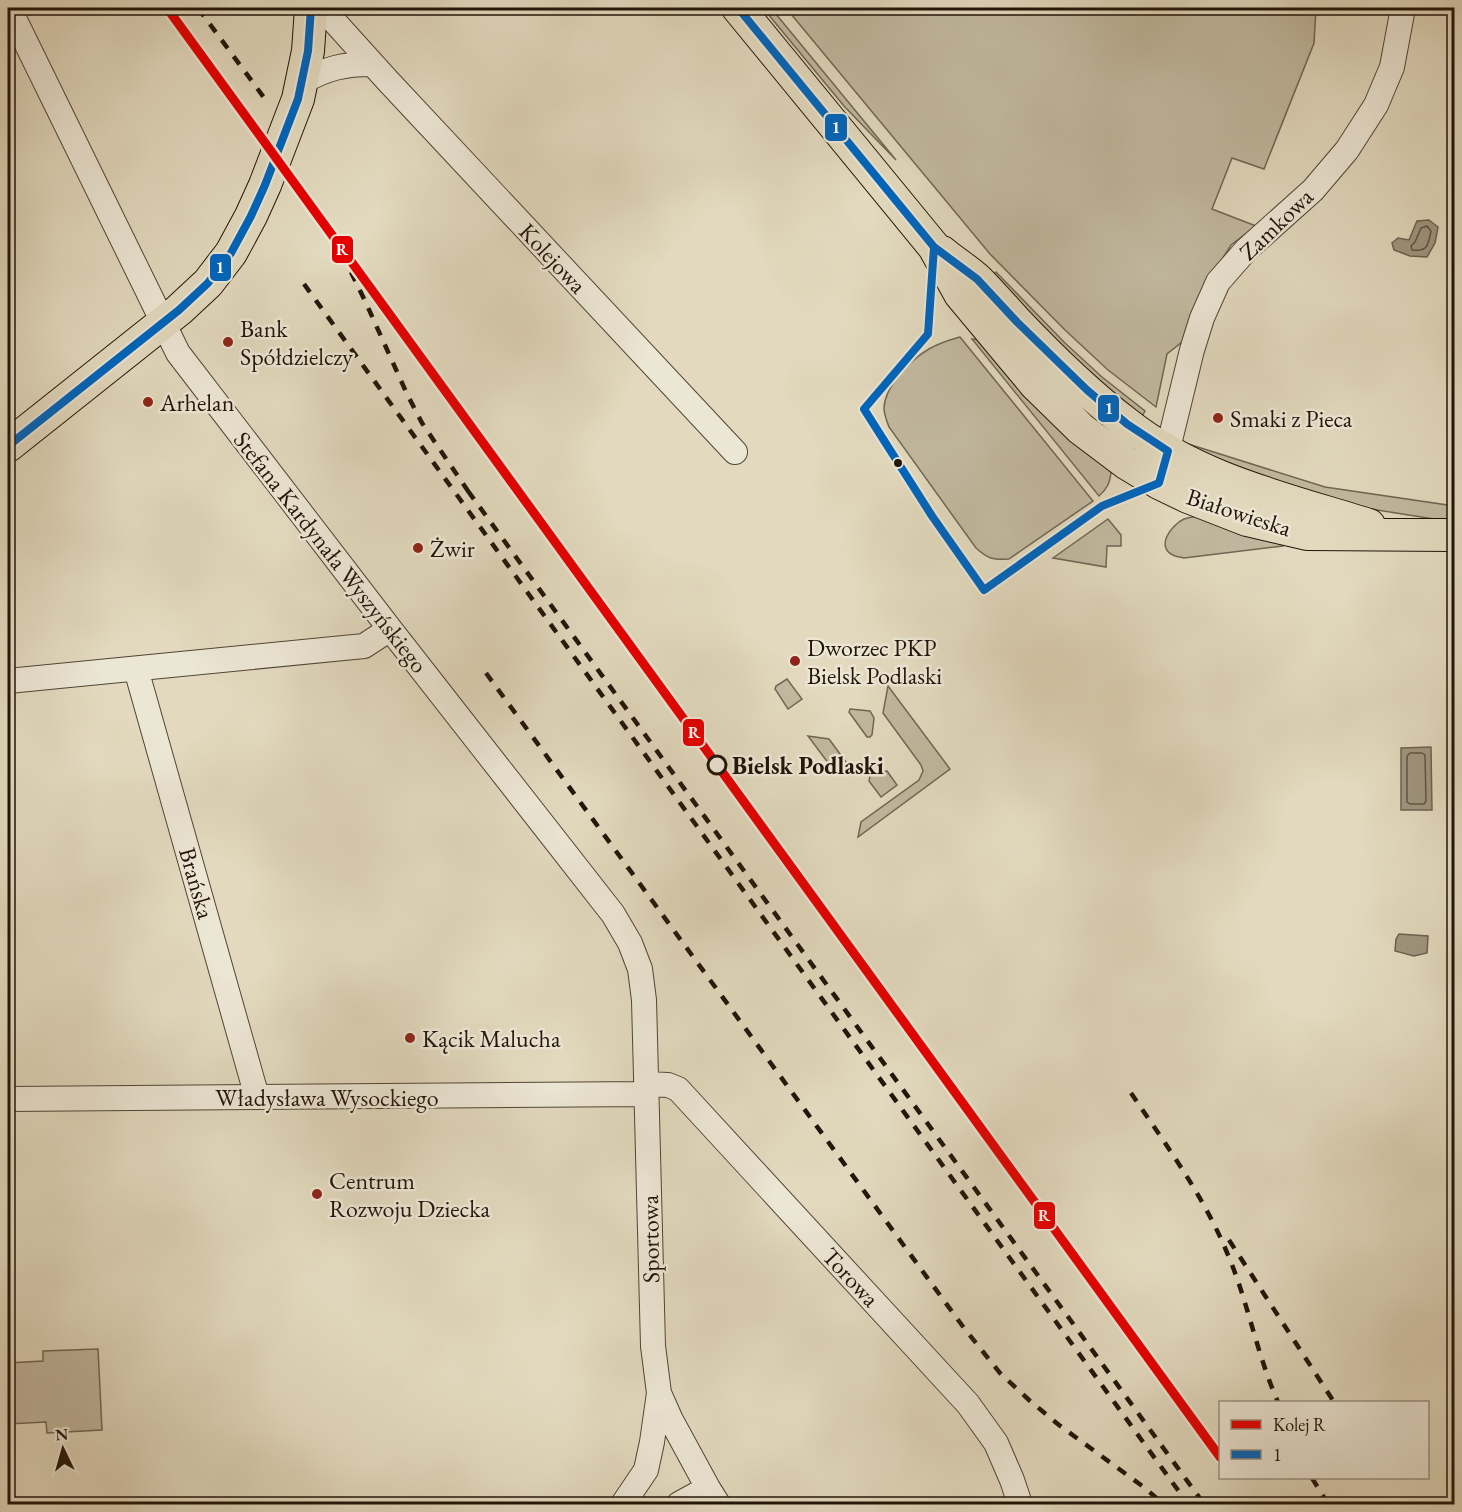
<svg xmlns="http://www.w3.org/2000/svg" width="1462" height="1512" font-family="'EB Garamond',serif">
	<rect width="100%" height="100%" fill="#e2d9be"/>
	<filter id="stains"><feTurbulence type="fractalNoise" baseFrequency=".00333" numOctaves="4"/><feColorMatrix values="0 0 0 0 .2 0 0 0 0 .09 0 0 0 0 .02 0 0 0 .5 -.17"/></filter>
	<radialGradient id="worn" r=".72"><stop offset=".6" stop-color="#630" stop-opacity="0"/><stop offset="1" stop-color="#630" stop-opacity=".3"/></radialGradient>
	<path fill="#c1b89f" stroke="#716654" stroke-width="1.5" d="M763,8H771L896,160L844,106Z
		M786,8H1316L1314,43L1264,169L1232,158L1212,209L1256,226L1231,245L1204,288L1187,338L1167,354L1156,407L1108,370L1065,330L990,254Z
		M996,272L1065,343L1102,377L1145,411L1141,418L1098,384L991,277Z
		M960,337L1093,501L1009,559C993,560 988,559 976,548L889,427C887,421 884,415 884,408C885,386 910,360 929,349C939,343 949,340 960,337Z
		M972,339L981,340L1043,410L1111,472C1110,483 1107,489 1099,496Z
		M1185,443L1325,487L1454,506V520L1434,519L1358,507L1247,475Z
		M1204,516L1284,540L1283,546L1184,558C1181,557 1178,557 1175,556C1154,548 1171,525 1184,519C1190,517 1197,516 1204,516Z
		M1108,519L1121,535V546H1107L1106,567L1053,558Z
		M787,679L802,699L788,709L775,689L776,686Z
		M888,686L950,769L858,837L861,822L919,780L923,771L921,765L883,713Z
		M850,709L870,711L874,718L872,735L870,737H867L849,712Z
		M808,736L829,739L846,762L848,765L846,770L835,772Z
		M887,771L897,785L881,797L869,781L870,775L872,773Z
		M98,1349L102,1430L47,1433L46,1422L8,1424V1363L43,1361V1351Z"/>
	<path fill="#a09680" stroke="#6d6250" stroke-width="1.5" d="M1429,220L1438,227L1435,243L1427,257L1410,256L1394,250L1392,243L1398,238L1409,240L1417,221Z
		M1431,747L1432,810H1401V748Z
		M1399,934L1428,936L1427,953L1414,956L1395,951L1396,939Z"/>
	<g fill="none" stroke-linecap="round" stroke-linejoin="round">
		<path stroke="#605544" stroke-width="1.5" d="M1427,226L1431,231C1428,245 1428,252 1412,250L1411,246L1415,242L1421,228Z
			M1410,753H1422L1425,755L1426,801L1424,804H1410L1407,802V756Z"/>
		<g stroke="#514536" stroke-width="26">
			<path id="minor" d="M9,8L178,353L390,629L613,914L630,943L640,969L644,1000L653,1346L659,1393L671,1420L708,1488L718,1504
				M311,10L323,13L332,19L388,81L735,452
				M302,82C327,68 344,64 372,64
				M1164,465L1192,350L1202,318L1218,282L1246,250L1313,190L1347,150L1376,105L1392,67L1403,8
				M136,669L257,1097
				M8,681L364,646L390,629
				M647,1084L668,1085L678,1089L968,1404L996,1443L1012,1480L1020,1504
				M8,1099L647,1094
				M623,1504L646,1470L652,1442L659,1393
				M679,1504L708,1488"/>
		</g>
		<g stroke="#211409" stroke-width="34">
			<path id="major" d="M738,8L934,247L960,294L1035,384L1081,429L1126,463L1159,483L1188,497L1247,520L1307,534L1454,535
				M942,252C954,262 967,270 978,280C991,293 1003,307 1015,320C1050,357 1087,393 1126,423C1196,479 1286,499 1369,525
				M8,446L179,310L208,283L231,253L251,216L265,185L298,99L308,51L311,8"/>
		</g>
		<use href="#minor" stroke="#ece6d5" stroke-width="24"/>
		<use href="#major" stroke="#e2d9be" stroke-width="32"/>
		<path stroke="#211409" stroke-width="4.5" stroke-dasharray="10 10" stroke-linecap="butt" d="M198,8L268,103
			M351,272L366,303L407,394L422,423L472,497
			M304,284L1188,1504
			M468,491L1204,1504
			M486,673L964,1328L1000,1373L1029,1400L1059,1425L1145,1488L1163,1504
			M1131,1093C1166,1145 1204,1196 1228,1255C1248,1302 1257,1355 1278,1402
			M1229,1240L1334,1402
			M1312,1478L1328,1504"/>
		<g stroke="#ece6d5" stroke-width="12">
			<path id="bus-1" d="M738,8L934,247
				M934,247L977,279L1017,322L1087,390L1127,424L1168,451L1159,483L1102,506L984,590L932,516L864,409L928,334Z
				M8,446L179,310L208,283L231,253L251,216L265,185L298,99L308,51L311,8"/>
		</g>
		<use href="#bus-1" stroke="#0065bd" stroke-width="8"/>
		<g stroke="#ece6d5" stroke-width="14">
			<path id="rail-1" d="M167,8L1220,1457"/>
		</g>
		<use href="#rail-1" stroke="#e50000" stroke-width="9"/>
	</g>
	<g fill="#8f2418" stroke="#ece6d5" stroke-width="2">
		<circle cx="228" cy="342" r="6"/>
		<circle cx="148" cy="402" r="6"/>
		<circle cx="1218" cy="418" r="6"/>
		<circle cx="418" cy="548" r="6"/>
		<circle cx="795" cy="661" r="6"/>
		<circle cx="410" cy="1038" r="6"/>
		<circle cx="317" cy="1194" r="6"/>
	</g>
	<circle fill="#211409" stroke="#ece6d5" stroke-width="2" cx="898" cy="463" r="5"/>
	<circle fill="#ece6d5" stroke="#211409" stroke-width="3" cx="717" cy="765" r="9"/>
	<g text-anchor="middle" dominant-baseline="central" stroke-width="5" stroke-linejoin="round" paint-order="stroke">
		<g font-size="24" fill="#211409" stroke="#ece6d5">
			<text transform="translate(1276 224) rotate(-44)">Zamkowa</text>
			<text transform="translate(553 258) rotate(47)">Kolejowa</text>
			<text transform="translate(1239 512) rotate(18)">Białowieska</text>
			<text transform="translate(331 552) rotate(52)">Stefana Kardynała Wyszyńskiego</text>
			<text transform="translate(197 883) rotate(74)">Brańska</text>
			<text x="327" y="1097">Władysława Wysockiego</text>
			<text transform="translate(650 1239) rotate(-91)">Sportowa</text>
			<text transform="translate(851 1277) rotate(47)">Torowa</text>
		</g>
		<g font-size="24" fill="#211409" stroke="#ece6d5" text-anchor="start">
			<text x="240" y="328">Bank<tspan x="240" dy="28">Spółdzielczy</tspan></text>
			<text x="160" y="402">Arhelan</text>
			<text x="1230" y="418">Smaki z Pieca</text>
			<text x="430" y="548">Żwir</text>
			<text x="807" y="647">Dworzec PKP<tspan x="807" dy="28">Bielsk Podlaski</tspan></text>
			<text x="422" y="1038">Kącik Malucha</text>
			<text x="329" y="1180">Centrum<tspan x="329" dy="28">Rozwoju Dziecka</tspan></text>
		</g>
		<g font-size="24" font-weight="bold" fill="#211409" stroke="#ece6d5" text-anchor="start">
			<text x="732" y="765">Bielsk Podlaski</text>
		</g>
	</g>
	<g stroke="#ece6d5" stroke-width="2">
		<rect x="824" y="113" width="24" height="29" rx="6" fill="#0065bd"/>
		<rect x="331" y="235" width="23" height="29" rx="6" fill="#e50000"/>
		<rect x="209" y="253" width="23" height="29" rx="6" fill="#0065bd"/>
		<rect x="1097" y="394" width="23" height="29" rx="6" fill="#0065bd"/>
		<rect x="682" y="718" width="23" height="29" rx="6" fill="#e50000"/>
		<rect x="1033" y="1201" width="23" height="29" rx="6" fill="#e50000"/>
	</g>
	<g font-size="16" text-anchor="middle" font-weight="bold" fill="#fff">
		<text x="836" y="133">1</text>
		<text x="342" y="255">R</text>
		<text x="220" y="273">1</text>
		<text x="1109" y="414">1</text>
		<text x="694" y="738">R</text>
		<text x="1044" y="1221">R</text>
	</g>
	<rect width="1462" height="1512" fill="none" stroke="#e2d9be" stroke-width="30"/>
	<rect x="9" y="9" width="1444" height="1494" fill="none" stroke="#211409" stroke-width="3"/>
	<rect x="15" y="15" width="1432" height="1482" fill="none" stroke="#211409" stroke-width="1.5"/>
	<rect x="1219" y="1401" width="210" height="78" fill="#ece6d5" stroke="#9b9283" stroke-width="1.5"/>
	<rect x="1231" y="1420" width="30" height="9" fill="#e50000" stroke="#9b9283" stroke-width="1.5"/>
	<text x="1273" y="1431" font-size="18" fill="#211409">Kolej R</text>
	<rect x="1231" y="1450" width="30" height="9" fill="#0065bd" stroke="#9b9283" stroke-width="1.5"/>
	<text x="1273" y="1461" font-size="18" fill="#211409">1</text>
	<g transform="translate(63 1449) rotate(355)" stroke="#ece6d5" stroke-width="4.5" paint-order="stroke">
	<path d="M0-4.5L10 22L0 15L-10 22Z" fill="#211409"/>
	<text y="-9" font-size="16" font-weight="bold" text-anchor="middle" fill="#211409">N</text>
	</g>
	<rect width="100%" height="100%" filter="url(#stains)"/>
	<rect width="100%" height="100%" fill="url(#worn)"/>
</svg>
